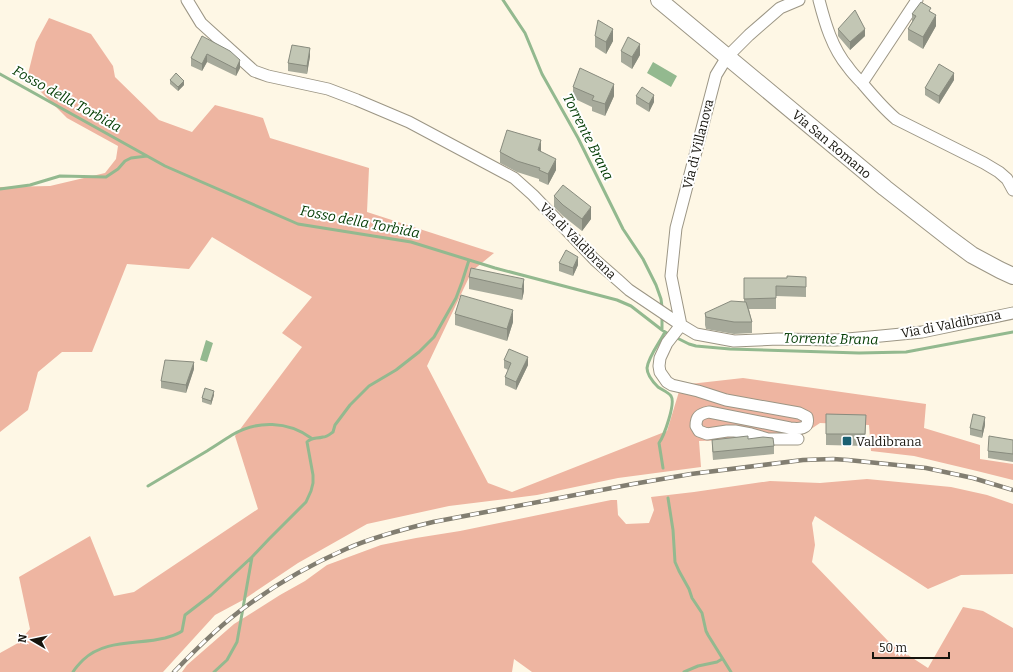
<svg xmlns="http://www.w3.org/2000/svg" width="1013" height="672" font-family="Bitter,serif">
	<rect width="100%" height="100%" fill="#fef7e5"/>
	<path fill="#eeb5a1" d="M49,18L91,34L113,66L115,77L159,120L192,132L215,105L263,118L270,138L369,168L367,212L494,253L472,271L427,366L488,483L512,492L667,431L681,385L743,378L926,404L924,428L980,445V459L1013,464V480L977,471L914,456L871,451L869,425L820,423L802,435L760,439L699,441L701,467L618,478L537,495L449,506L367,524L298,563L243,600L215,615L163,672H0V653L18,643L30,629L19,577L90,536L114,596L134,592L258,509L235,436L302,347L282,333L312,297L212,237L189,269L127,264L92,352H62L38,372L28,410L0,432V187L50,186L105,173L116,159L118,146L67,118L27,78L36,42Z
		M867,479L951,487L987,495L1013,504V574L961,575L928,589L815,516L812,523L815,545L812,562L891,644L928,668L963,607L983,611L1013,628V672H532L514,659L512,672H182L187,665L234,624L280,595L305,581L327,565L381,545L416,538L460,531L611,500H617L618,515L626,524L649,523L654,510L651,497L694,492L770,481L820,483Z"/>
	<path fill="#93b98f" d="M653,62L677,76L671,87L647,73Z
		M206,340L213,343L207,362L200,360Z"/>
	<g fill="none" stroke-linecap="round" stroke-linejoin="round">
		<path stroke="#93b98f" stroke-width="3" d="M503,0L525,33L542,74L578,138L623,229L643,259L656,285L661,299L662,307
			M0,74L165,166L298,224L411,242L495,268L617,300L631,306L662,330L670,335
			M0,189L30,185L60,176L106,177L118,169L125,161L131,158L147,156
			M662,330V319
			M675,337L689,344L696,346L730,349L859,353L906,352L1013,332
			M663,468L659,443C664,436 676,403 671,396C668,392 662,390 658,387C653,382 647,375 647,368C648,357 660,342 665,332
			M148,486C168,474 187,463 207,451C215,446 224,440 232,435C257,420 288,421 311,438
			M668,498L673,530L675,562L679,571L689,589L692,598L702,613L706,631L708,635L731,672
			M73,672C76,667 79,664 83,660C105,639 137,645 165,638C171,636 177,635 182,631L185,615L211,595L252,557L269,539L306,502L311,491L313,483V475L307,442C312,437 316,439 323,437C327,437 330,434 333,432L335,425L350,405L369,386L396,370L419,352L434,337L456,298L462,282L469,260
			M214,672L227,660L237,642L252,557
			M684,672L698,666L717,662L722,659"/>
		<g stroke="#9c9685" stroke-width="13">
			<path id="street" d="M187,0L201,23L254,71L268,76L328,89L357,100L409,122L514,178L533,195L595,260L619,281L629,290L681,325L696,334L734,341L778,339L836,340L881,336L922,332L1013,313
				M819,0C825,23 832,48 848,67C852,73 857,78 862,83C873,96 883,108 896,119L984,163L999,172L1007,179L1013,190
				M862,83L917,0
				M681,325L667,343L660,358L659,366L660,372L667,382L672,385L698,391L726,400L799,413L807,417C810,430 798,429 790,428L709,412C699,414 696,417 696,426L699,431L707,434L727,431H735L751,434L768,439H798
				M681,325L671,276L676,228L716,75L727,57L749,35L780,8L799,0"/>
		</g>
		<g stroke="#9c9685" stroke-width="18">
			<g id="secondary">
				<path id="s1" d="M659,0L885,188L949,238L972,255L1000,270L1013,276"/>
			</g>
		</g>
		<use href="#street" stroke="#fff" stroke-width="11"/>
		<use href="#secondary" stroke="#fff" stroke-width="16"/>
		<g stroke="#827e71" stroke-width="4.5">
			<path id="rail" d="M174,672C196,649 221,624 248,605C278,583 312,564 346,549C373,537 404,529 433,522L633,484L691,474L803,460L833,459L848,460L926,468L973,478L1013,490"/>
		</g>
		<use href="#rail" stroke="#fff" stroke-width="3" stroke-dasharray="9" stroke-linecap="butt"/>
	</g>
	<path fill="#a7aa9b" d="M931,12L936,26L923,49L908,40V29L912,22V14Z
		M838,29L865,36L850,50L838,36Z
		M202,36L240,68L236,76L207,62L202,71L191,66V58Z
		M595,36L613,41L606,54L595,47Z
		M621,51L640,55L632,69L621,62Z
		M310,56L307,74L288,71V63Z
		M170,80L184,85L178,91L170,84Z
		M954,80L939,104L925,95V88Z
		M573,87L614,96L605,116L592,111V107L573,98Z
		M636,96L654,102L649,112L636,104Z
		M500,152H541L556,170L548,185L539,181V179L517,172L500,163Z
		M554,196L591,219L582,231L563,216L554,207Z
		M559,263L578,265L573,276L559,271Z
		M469,277L524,279V291L522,300L469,289Z
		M806,277V297L776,296V309H749L752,322V333L734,334L706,329L705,325V313L744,302V278H787Z
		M455,314L513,322L507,341L455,325Z
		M504,360L528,365L516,390L505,385V377L508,370L504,368Z
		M194,369L186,393L161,388V381Z
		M214,395L211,405L202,402V398Z
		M826,414L866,415L865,446L826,445Z
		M985,425L982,438L970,435V428Z
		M748,439L774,446V454L713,460L712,448V440Z
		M1013,440V462L988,458V451Z"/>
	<path fill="#888b7e" d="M936,15V26L923,49V37Z
		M613,29V41L606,54V42Z
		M865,29V36L850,50V42Z
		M640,44V55L632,69V57Z
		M310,48V56L307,74V66Z
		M207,54V62L202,71V64Z
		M240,60V68L236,76V69Z
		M954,73V80L939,104V96Z
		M184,81V85L178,91V87Z
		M614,84V96L605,116V104Z
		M654,95V102L649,112V104Z
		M541,140V151L538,161V150Z
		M556,159V170L548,185V174Z
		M591,207V219L582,231V219Z
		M578,257V265L573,276V268Z
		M524,279V291L522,300V289Z
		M513,310V322L507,341V329Z
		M528,357V365L516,390V382Z
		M194,362V369L186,393V385Z
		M214,391V395L211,405V401Z
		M985,417V425L982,438V431Z"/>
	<path fill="#c2c6b4" stroke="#888b7e" d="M921,2L931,8L929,11L936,15L923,37L908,29L916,16L912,14Z
		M855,10L865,29L850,42L838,29Z
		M598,20L613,29L606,42L595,36Z
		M202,36L230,51L240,60L236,69L207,54L202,64L191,58Z
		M628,37L640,44L632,57L621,51Z
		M292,45L310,48L307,66L288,63Z
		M939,64L954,73L939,96L925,88Z
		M580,68L614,84L605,104L592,100L594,96L573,87Z
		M176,73L184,81L178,87L170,80Z
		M642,87L654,95L649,104L636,96Z
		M507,130L541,140L538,150L556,159L548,174L539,170L540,168L517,161L500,152Z
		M563,185L591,207L582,219L563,205L554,196Z
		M566,250L578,257L573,268L559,263Z
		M471,268L524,279L522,289L469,277Z
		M787,276L806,277V287L776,286V298L744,299V278H787Z
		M461,295L513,310L507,329L455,314Z
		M731,301L746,302L752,322H734L706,317L705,313Z
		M509,349L528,357L516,382L505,377L511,363L504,360Z
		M165,360L194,362L186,385L161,381Z
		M205,388L214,391L211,401L202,398Z
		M826,414L866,415L865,434H826Z
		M973,414L985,417L982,431L970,428Z
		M748,436V439L763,437L773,438L774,446L713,452L712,440Z
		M989,436L1013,440V454L988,451Z"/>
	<rect fill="#1a5f71" stroke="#fff" stroke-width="1.5" x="842" y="436" width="10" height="10" rx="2"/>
	<g text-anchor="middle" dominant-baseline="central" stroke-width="4" stroke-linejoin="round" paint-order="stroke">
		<g font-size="13" fill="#16140d" stroke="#fff">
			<text transform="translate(698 144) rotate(-76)">Via di Villanova</text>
			<text stroke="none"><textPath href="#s1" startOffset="225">Via San Romano</textPath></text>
			<text transform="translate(578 241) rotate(45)">Via di Valdibrana</text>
			<text transform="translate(951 324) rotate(-11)">Via di Valdibrana</text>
		</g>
		<g font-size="13" fill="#16140d" stroke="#fff" text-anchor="start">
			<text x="856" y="441">Valdibrana</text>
		</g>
		<g font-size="14" font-style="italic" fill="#003a00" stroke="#fff">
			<text transform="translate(67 99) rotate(29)">Fosso della Torbida</text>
			<text transform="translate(588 137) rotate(63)">Torrente Brana</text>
			<text transform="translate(360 222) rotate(11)">Fosso della Torbida</text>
			<text transform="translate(831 339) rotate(1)">Torrente Brana</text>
		</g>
	</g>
	<g transform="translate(32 640) rotate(279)" stroke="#ffffff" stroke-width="3" paint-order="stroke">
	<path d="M0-3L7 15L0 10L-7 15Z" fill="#16140d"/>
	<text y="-6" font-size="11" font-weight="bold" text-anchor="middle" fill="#16140d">N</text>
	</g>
	<path d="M873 652v6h76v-6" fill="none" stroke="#16140d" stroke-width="2"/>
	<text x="879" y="652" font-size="12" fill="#16140d" stroke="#ffffff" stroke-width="3" paint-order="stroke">50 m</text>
</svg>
